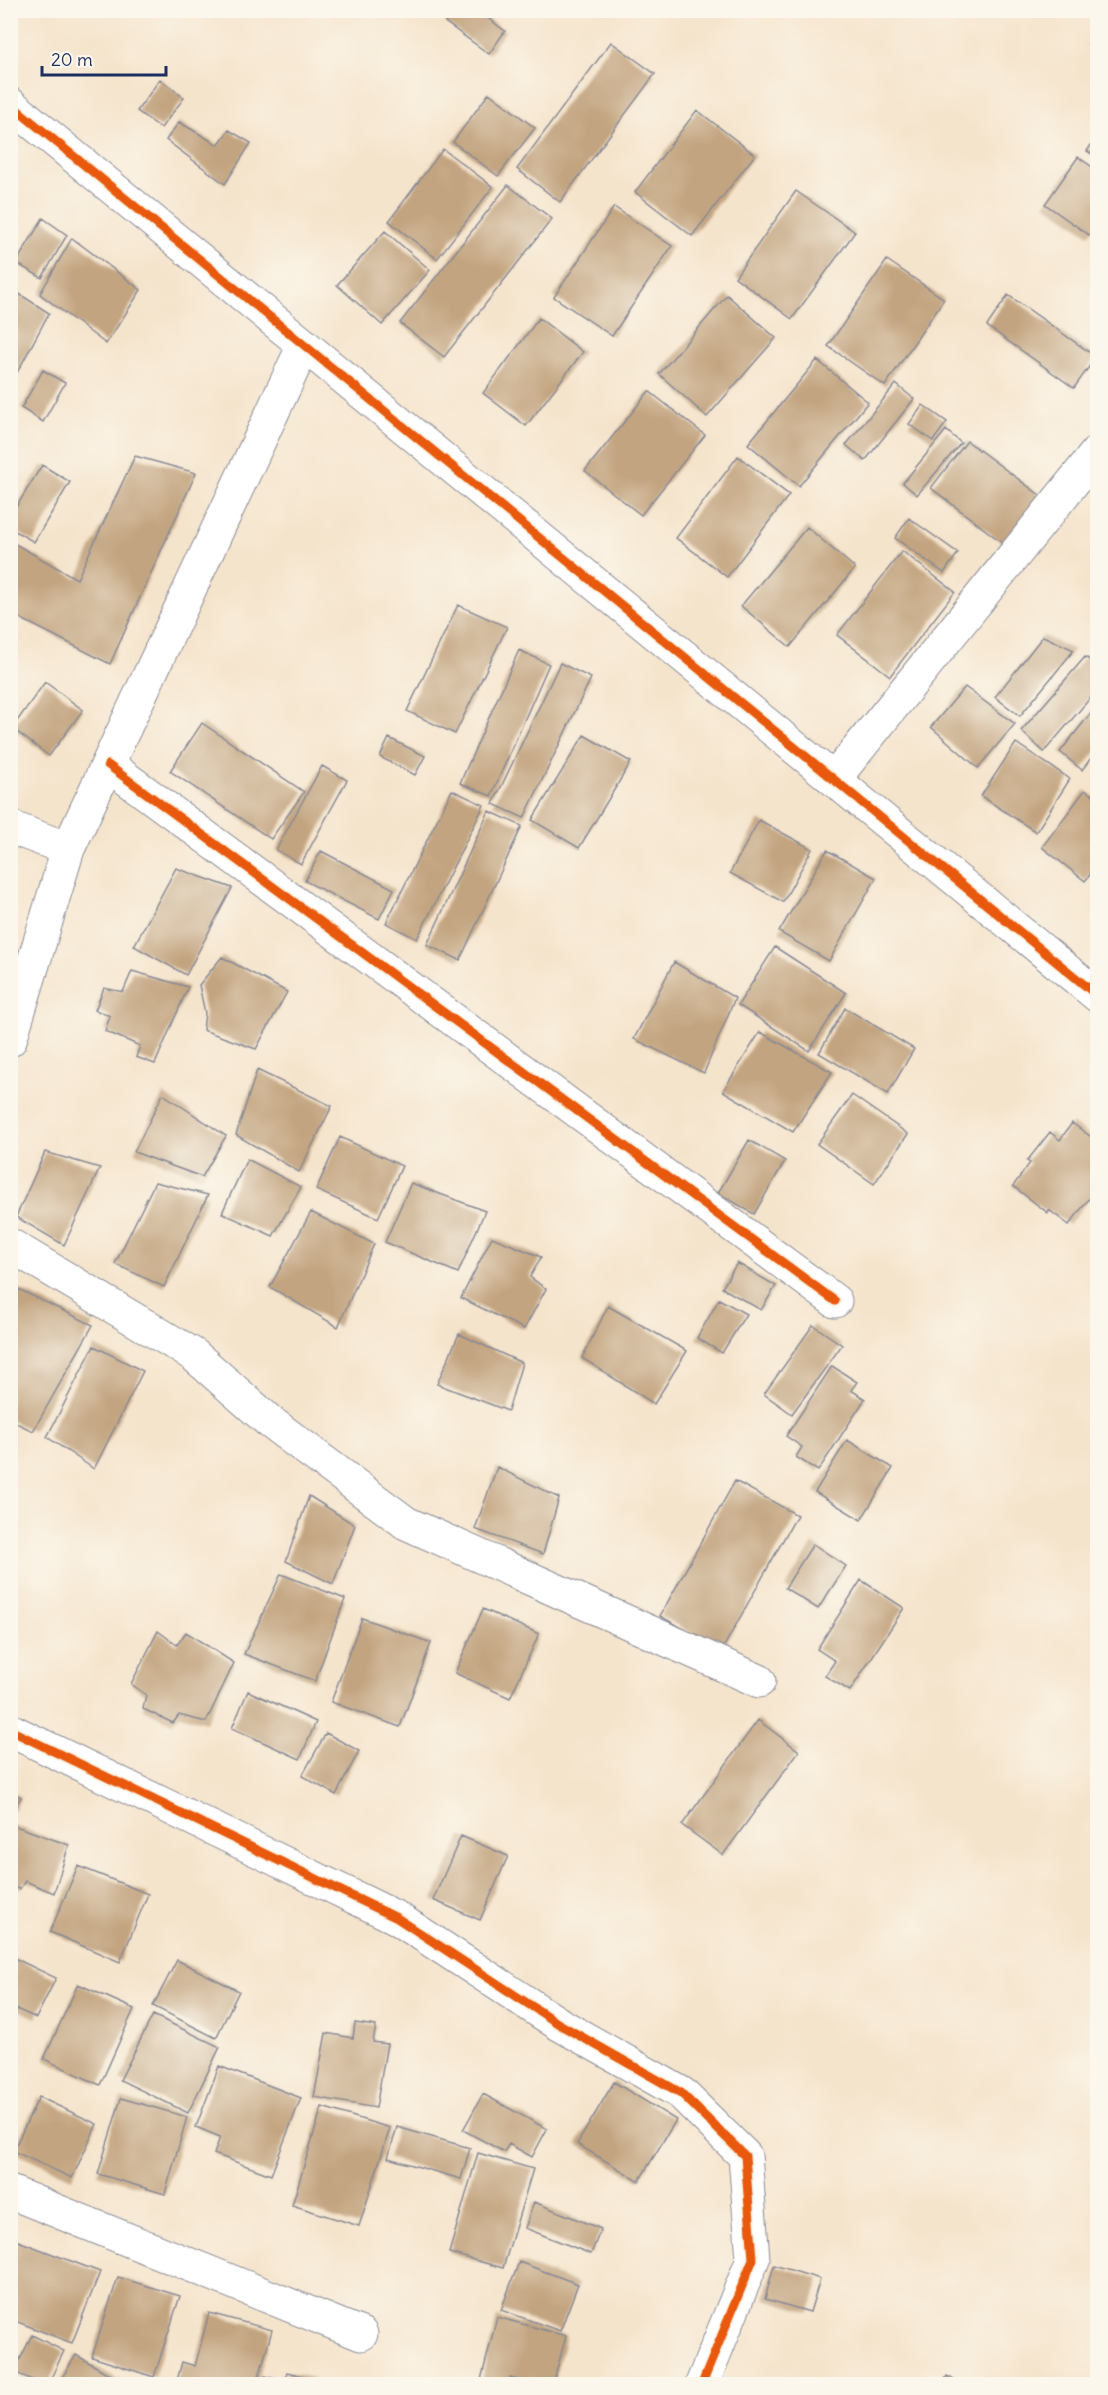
<svg xmlns="http://www.w3.org/2000/svg" width="1108" height="2395" font-family="Delius,sans-serif">
	<rect width="100%" height="100%" fill="#fbf7ec"/>
	<filter id="ink" filterUnits="userSpaceOnUse"><feTurbulence type="fractalNoise" baseFrequency=".0167" numOctaves="2"/><feDisplacementMap in="SourceGraphic" scale="12" xChannelSelector="R" yChannelSelector="G"/><feConvolveMatrix kernelMatrix="1 2 1 2 8 2 1 2 1" color-interpolation-filters="sRGB"/></filter>
	<filter id="wash" filterUnits="userSpaceOnUse"><feTurbulence type="fractalNoise" baseFrequency=".008" numOctaves="4" result="noise"/><feDisplacementMap in="SourceGraphic" scale="24" xChannelSelector="R" yChannelSelector="G"/><feGaussianBlur stdDeviation="1.35" result="paint"/><feColorMatrix in="noise" values="0 0 0 0 0 0 0 0 0 0 0 0 0 0 0 0 0 1.4 0 .05"/><feComposite in="paint" operator="in"/></filter>
	<g filter="url(#wash)">
		<rect width="100%" height="100%" fill="#f5e4cc"/>
		<g id="blocks">
			<path fill="#c3a480" d="M453,10H477L505,31L489,54L445,22Z
				M1098,29V51L1088,45Z
				M611,42L655,74L560,202L517,169Z
				M160,79L184,98L161,128L137,111Z
				M489,93L535,128L498,176L453,142Z
				M697,110L755,155L692,236L635,192Z
				M179,122L218,145L229,130L251,143L225,184L166,140Z
				M1098,135V158L1087,151Z
				M443,149L493,187L437,259L389,221Z
				M1078,157L1098,171V223L1089,235L1045,204Z
				M508,185L552,219L444,357L400,323Z
				M796,191L855,232L792,319L735,277Z
				M614,207L672,246L612,336L554,297Z
				M43,218L67,235L42,278L16,263Z
				M385,231L430,270L382,325L337,285Z
				M72,238L141,290L106,344L40,294Z
				M887,260L944,299L885,386L828,346Z
				M10,288L49,313L10,386Z
				M727,295L776,338L707,417L659,374Z
				M1008,295L1096,357L1074,388L987,326Z
				M539,318L583,352L526,426L483,393Z
				M817,360L868,402L799,486L748,444Z
				M43,370L65,383L43,422L21,408Z
				M896,384L914,399L865,461L846,445Z
				M649,391L705,435L641,515L585,471Z
				M923,405L947,422L933,441L909,424Z
				M946,430L961,443L917,495L903,483Z
				M967,441L1041,496L1004,544L931,488Z
				M135,456L196,473L110,664L10,613V541L77,579Z
				M738,456L789,495L727,577L676,538Z
				M42,465L70,482L34,542L10,528V517Z
				M909,518L958,553L944,573L895,538Z
				M807,527L855,568L790,647L741,606Z
				M902,551L955,592L890,676L837,635Z
				M458,605L507,627L455,734L407,711Z
				M1043,636L1074,650L1020,716L995,697Z
				M519,650L549,664L491,796L460,783Z
				M1085,657L1098,665V689L1044,752L1021,731Z
				M560,663L591,678L524,818L493,804Z
				M45,682L83,710L49,756L12,728Z
				M965,687L1015,724L978,768L931,727Z
				M1098,704V749L1082,770L1060,752Z
				M202,723L304,792L271,839L170,771Z
				M584,735L631,762L579,848L532,820Z
				M389,738L425,756L415,775L380,757Z
				M1016,743L1070,779L1036,832L981,796Z
				M322,766L347,780L301,864L276,850Z
				M452,790L484,805L417,939L386,923Z
				M1085,790L1098,799V865L1085,881L1042,847Z
				M489,811L522,826L460,960L427,945Z
				M759,820L812,849L783,902L730,873Z
				M827,850L876,878L829,961L779,932Z
				M321,851L394,889L379,919L305,881Z
				M176,868L232,888L186,975L134,946Z
				M775,947L846,993L809,1051L738,1005Z
				M222,957L287,992L256,1049L203,1030L205,1013L199,985Z
				M674,962L735,998L704,1073L634,1039Z
				M132,971L188,987L155,1064L136,1057L140,1046L105,1031L110,1016L95,1010L104,988L123,992Z
				M845,1008L914,1049L888,1094L819,1053Z
				M760,1032L832,1072L793,1132L723,1091Z
				M257,1070L332,1106L299,1172L236,1135Z
				M163,1094L226,1136L202,1177L134,1152Z
				M852,1095L908,1134L874,1184L817,1144Z
				M1072,1123L1098,1142V1187L1069,1225L1049,1210L1048,1213L1013,1186L1030,1163L1027,1161L1050,1132L1060,1140Z
				M340,1137L402,1166L378,1218L316,1190Z
				M749,1140L785,1161L754,1214L718,1193Z
				M45,1152L100,1168L64,1245L16,1217Z
				M247,1159L301,1187L273,1236L222,1213Z
				M155,1182L208,1195L164,1287L115,1264Z
				M411,1183L485,1211L458,1273L385,1242Z
				M311,1212L374,1244L338,1327L270,1287Z
				M492,1237L541,1257L530,1277L546,1289L524,1329L461,1298Z
				M737,1263L776,1286L761,1310L722,1288Z
				M10,1285L93,1325L33,1431L10,1420Z
				M719,1299L746,1314L722,1353L697,1338Z
				M608,1306L687,1351L654,1404L582,1358Z
				M813,1325L842,1345L792,1414L764,1394Z
				M459,1334L522,1363L508,1411L437,1384Z
				M94,1346L143,1371L94,1469L47,1437Z
				M832,1366L857,1382L851,1390L865,1399L818,1471L796,1457L802,1447L786,1436Z
				M847,1440L893,1468L861,1520L815,1492Z
				M497,1467L559,1498L543,1554L475,1529Z
				M735,1481L797,1515L722,1650L660,1616Z
				M309,1496L355,1525L333,1584L286,1561Z
				M813,1544L846,1566L818,1609L785,1588Z
				M281,1574L345,1599L315,1681L244,1654Z
				M861,1580L904,1608L850,1691L825,1676L835,1661L817,1649Z
				M483,1609L539,1634L510,1698L455,1673Z
				M362,1618L431,1643L400,1727L331,1702Z
				M158,1631L177,1645L186,1632L234,1663L206,1722L179,1715L173,1723L143,1709L146,1695L131,1684Z
				M248,1691L316,1722L300,1759L232,1728Z
				M758,1720L799,1751L723,1855L682,1825Z
				M326,1733L359,1751L336,1795L302,1776Z
				M10,1791L21,1797L12,1813L10,1812Z
				M10,1824L69,1845L54,1893L25,1881L20,1889L10,1887Z
				M461,1836L508,1856L480,1920L433,1900Z
				M78,1866L148,1894L120,1962L50,1932Z
				M12,1957L56,1978L36,2018L10,2006Z
				M177,1960L239,1991L216,2038L153,2006Z
				M78,1984L134,2009L100,2085L44,2059Z
				M153,2015L220,2047L188,2113L120,2080Z
				M355,2023L376,2026L373,2042L387,2044L376,2108L314,2097L326,2033L353,2038Z
				M219,2066L301,2098L271,2175L214,2154L220,2137L196,2127Z
				M614,2082L676,2120L639,2181L577,2144Z
				M483,2094L547,2129L532,2157L509,2144L504,2152L463,2130Z
				M39,2097L97,2124L72,2178L13,2151Z
				M121,2098L187,2117L165,2194L98,2174Z
				M322,2107L390,2128L359,2226L292,2205Z
				M397,2127L470,2148L461,2179L388,2158Z
				M478,2153L533,2169L503,2268L449,2253Z
				M534,2202L601,2229L591,2254L525,2228Z
				M18,2241L100,2272L72,2343L10,2319V2261Z
				M519,2262L578,2284L560,2331L501,2310Z
				M774,2265L820,2279L810,2312L765,2299Z
				M118,2277L180,2296L154,2377L92,2357Z
				M209,2313L272,2330L257,2384H176L182,2362L195,2366Z
				M497,2317L566,2336L553,2384H534L510,2378L508,2384H480Z
				M32,2335L64,2351L48,2384H41L14,2372Z
				M76,2355L126,2384H58Z
				M287,2372L315,2379L314,2384H262L265,2376L284,2381Z
				M947,2376L961,2384H942Z"/>
		</g>
	</g>
	<g filter="url(#ink)">
		<use href="#blocks" fill-opacity="0" stroke="#888a95" stroke-width="1.5"/>
		<g fill="none" stroke-linecap="round" stroke-linejoin="round">
			<g stroke="#888a95" stroke-width="35">
				<path id="minor" d="M10,104L1098,996
					M108,765L835,1301
					M834,779L1098,451
					M10,827L68,849
					M10,1040L68,849L304,345
					M10,1245L194,1355L269,1421L406,1523L759,1681
					M10,1730L397,1918L559,2024L681,2093L745,2156L753,2259L702,2384
					M10,2192L361,2334"/>
			</g>
			<use href="#minor" stroke="#fff" stroke-width="33"/>
			<g stroke="#fbf7ec" stroke-width="13">
				<path id="cycleway" d="M10,104L1098,996
					M108,765L835,1301
					M10,1730L397,1918L559,2024L681,2093L745,2156L753,2259L702,2384"/>
			</g>
			<use href="#cycleway" stroke="#e8590c" stroke-width="9"/>
		</g>
	</g>
	<rect width="1108" height="2395" fill="none" stroke="#fbf7ec" stroke-width="36"/>
	<path d="M42 66v9h124v-9" fill="none" stroke="#1b2f5e" stroke-width="3"/>
	<text x="51" y="66" font-size="18" fill="#1b2f5e" stroke="#fbf7ec" stroke-width="4.5" paint-order="stroke">20 m</text>
</svg>
